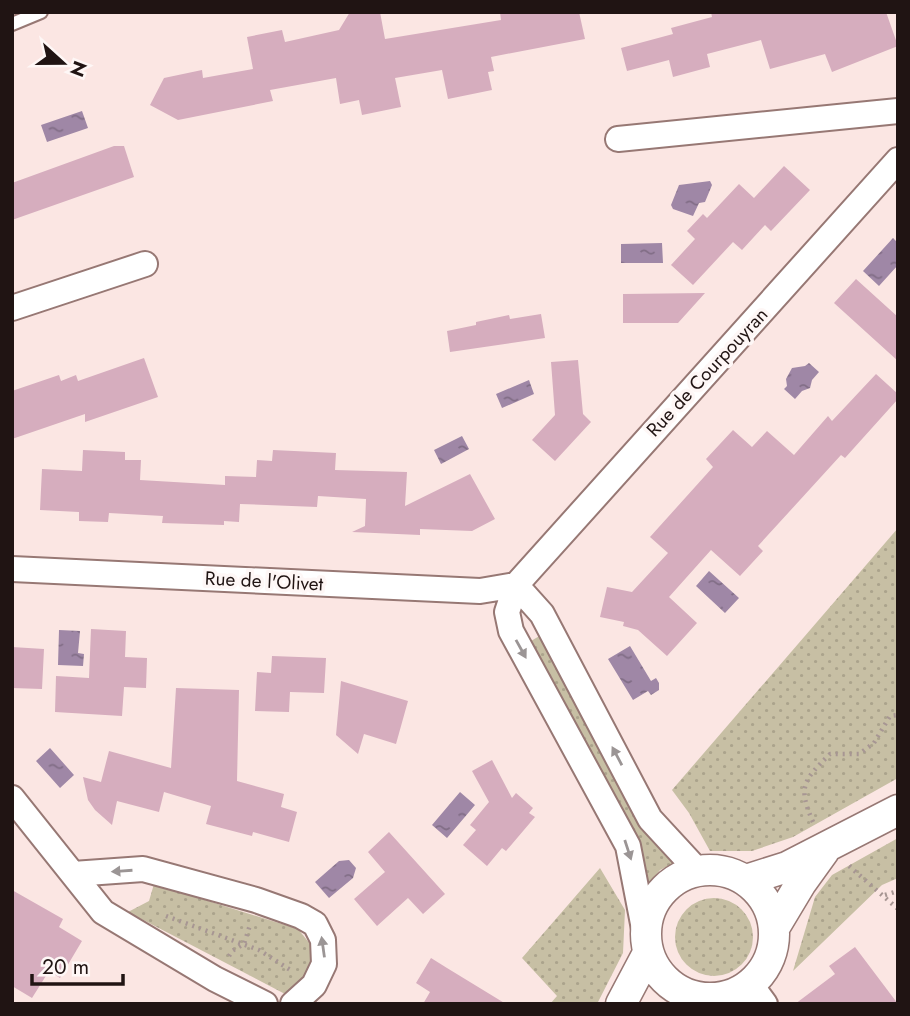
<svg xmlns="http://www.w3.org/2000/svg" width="910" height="1016" font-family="Jost,sans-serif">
	<defs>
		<pattern id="grass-dots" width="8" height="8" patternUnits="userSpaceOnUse" patternTransform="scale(1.75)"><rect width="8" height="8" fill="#c7bfa4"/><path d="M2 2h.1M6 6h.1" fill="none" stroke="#aba38c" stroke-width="1.8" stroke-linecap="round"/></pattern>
		<pattern id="water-ripples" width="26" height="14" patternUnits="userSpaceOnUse" patternTransform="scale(1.75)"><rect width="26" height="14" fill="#9f87a6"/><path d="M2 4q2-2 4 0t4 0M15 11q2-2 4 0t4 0" fill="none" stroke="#816d86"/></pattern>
	</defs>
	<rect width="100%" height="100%" fill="#fbe6e3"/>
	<path fill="url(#grass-dots)" d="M898,528V778L793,837L752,851H710L689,813L672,790Z
		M541,635L676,862L660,870L647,887L526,644Z
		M898,838V878L882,885L793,971L815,897L832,875Z
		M600,868L625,910L623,953L597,1004H550L557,996L522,958Z
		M154,884L298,929L315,950L308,973L285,994L128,912L149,901Z
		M675 937a39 39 0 1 1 78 0a39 39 0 1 1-78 0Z"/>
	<path fill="url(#water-ripples)" d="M82,111L88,128L47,142L41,125Z
		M710,181L712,185L705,202L699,203L693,216L673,209L671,205L679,185Z
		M893,238L898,243V265L879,286L863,271Z
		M662,243L663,263H621V244Z
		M809,363L819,372L812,380L810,388L802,391L795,399L784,389L787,386L786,379L792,368L805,366Z
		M529,380L534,394L502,408L496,394Z
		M462,436L469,449L441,464L434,450Z
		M709,571L739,598L725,613L696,586Z
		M59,630L80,631L78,653L84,654L83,666L58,665Z
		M630,646L651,681L656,678L659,683V690L651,695L648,691L633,700L608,659Z
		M50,748L74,775L60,788L36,761Z
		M460,792L475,805L447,838L432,825Z
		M349,860L356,868L353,878L329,898L315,882L339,861Z"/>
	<path fill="#d6adbe" d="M350,12H380L385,39L501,20L500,12H579L585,39L491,57L494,71L488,72L492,90L448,99L442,70L395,78L401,107L362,115L359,100L340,104L336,78L270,90L273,101L178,120L150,105L164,78L202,70L203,78L253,69L247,37L282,30L285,42L339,30Z
		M711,12H886L898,46L832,72L825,54L770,69L761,40L707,54L710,67L673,77L669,60L627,71L621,48L673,34L671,28L712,17Z
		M114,146H124L134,177L12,220V183Z
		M784,166L810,190L771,231L765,225L742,250L733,242L693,285L671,265L695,239L687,231L703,214L707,218L739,184L754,198Z
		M856,279L898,317V361L834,303Z
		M705,293L678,323H623V294Z
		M541,314L545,338L450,352L447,331L476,325V322L509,315L510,319Z
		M144,358L158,397L85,422V414L12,439V391L59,375L61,381L76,375L78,381Z
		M578,360L583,414L591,422L555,461L532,440L555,415L551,362Z
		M876,374L898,394V399L845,458L841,455L758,546L763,551L740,576L711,550L669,597L697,623L667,656L638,630L623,626L624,622L600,617L607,587L632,592L668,553L650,537L713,467L706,459L733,430L752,447L767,431L794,455L828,416L832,421Z
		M83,450L125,452V460H141L140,480L225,485V476L256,477L257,460L272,461L273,450L336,453L335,470L407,472L405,506L470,474L495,519L472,531L420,529V535L352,532L365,526L366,499L318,496L317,507L240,504L239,522L224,521V525L162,523L163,516L109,513L108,522L79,521V512L40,510L42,469L82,471Z
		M91,629L126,631L125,657L147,658L146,688L124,687L122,716L55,712L56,676L89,678Z
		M12,647L44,649L42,689L12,688Z
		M272,656L326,658L324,693L290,692L289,712L255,711L257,672L271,673Z
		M341,681L408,701L396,744L364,734L358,754L336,735Z
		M176,688L239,690L237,781L284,794L281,807L297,812L289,842L253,832L252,836L206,824L211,806L164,792L159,812L117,801L112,825L95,810L88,800L83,777L101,782L109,751L171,768Z
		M492,760L512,798L516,793L533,808L529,813L535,817L506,851L502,848L487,866L463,845L476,830L470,825L489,802L472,771Z
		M389,832L445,894L423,914L408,898L377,926L354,899L385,872L368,852Z
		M12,890L63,919L59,927L82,941L60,978L49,971L32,998L12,986Z
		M855,947L898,1004H795L835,974L829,966Z
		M431,958L447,968L506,1004H423L430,992L416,983Z"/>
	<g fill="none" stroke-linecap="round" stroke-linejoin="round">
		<g stroke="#977874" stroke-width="16">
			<path id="service" d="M12,24L41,12"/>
		</g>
		<g stroke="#977874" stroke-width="28">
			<path id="minor" d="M618,139L898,111
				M12,308L145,264
				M12,569L480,591L516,585
				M516,585L542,614L650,819L698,871
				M12,798L103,912L215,979L265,1004
				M73,874L143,869L256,900L301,916L315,924L323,940L324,964L314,985L293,1004
				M645,934L628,846L511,631L507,612L516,585L898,160
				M751,985L765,1004"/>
		</g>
		<g stroke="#977874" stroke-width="33">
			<path id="tertiary" d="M646 934a64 64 0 1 1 128 0a64 64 0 1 1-128 0Z
				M746,880L787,867L898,810
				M774,928L801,883L824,851
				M621,1004L648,953"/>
		</g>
		<path stroke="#a79693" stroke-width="4.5" stroke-dasharray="2 5" stroke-linecap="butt" d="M813,822C797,786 804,780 830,754H859L874,743L890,716L898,715
			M849,866L898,909
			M885,895L898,891
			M166,916L259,950L292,971
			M229,956L232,951L244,944L250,925"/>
		<use href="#service" stroke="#fff" stroke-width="12"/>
		<use href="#minor" stroke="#fff" stroke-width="24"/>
		<use href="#tertiary" stroke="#fff" stroke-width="30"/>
	</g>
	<defs><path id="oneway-solid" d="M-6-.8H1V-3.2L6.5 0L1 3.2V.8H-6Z" transform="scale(1.75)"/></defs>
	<g fill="#9b9595">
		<use href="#oneway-solid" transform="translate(521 649) rotate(61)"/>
		<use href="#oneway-solid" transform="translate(617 756) rotate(-118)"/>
		<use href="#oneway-solid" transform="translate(628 850) rotate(72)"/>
		<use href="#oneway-solid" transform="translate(122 871) rotate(176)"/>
		<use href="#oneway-solid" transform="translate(323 947) rotate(-98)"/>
	</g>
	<g text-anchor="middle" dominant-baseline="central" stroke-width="7" stroke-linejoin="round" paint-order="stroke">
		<g font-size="19" fill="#201413" stroke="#fef7f6">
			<text transform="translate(707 372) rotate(-47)">Rue de Courpouyran</text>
			<text transform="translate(264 581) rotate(3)">Rue de l'Olivet</text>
		</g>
	</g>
	<rect width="910" height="1016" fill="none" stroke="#201413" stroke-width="28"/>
	<g transform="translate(63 63) rotate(111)" stroke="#fef7f6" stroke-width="5" paint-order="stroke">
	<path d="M0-5L12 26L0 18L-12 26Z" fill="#201413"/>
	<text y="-10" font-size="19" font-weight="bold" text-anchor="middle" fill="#201413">N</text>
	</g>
	<path d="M32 974v10h91v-10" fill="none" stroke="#201413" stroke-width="3.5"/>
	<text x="42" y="974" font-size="21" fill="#201413" stroke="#fef7f6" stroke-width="5" paint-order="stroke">20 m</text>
</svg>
